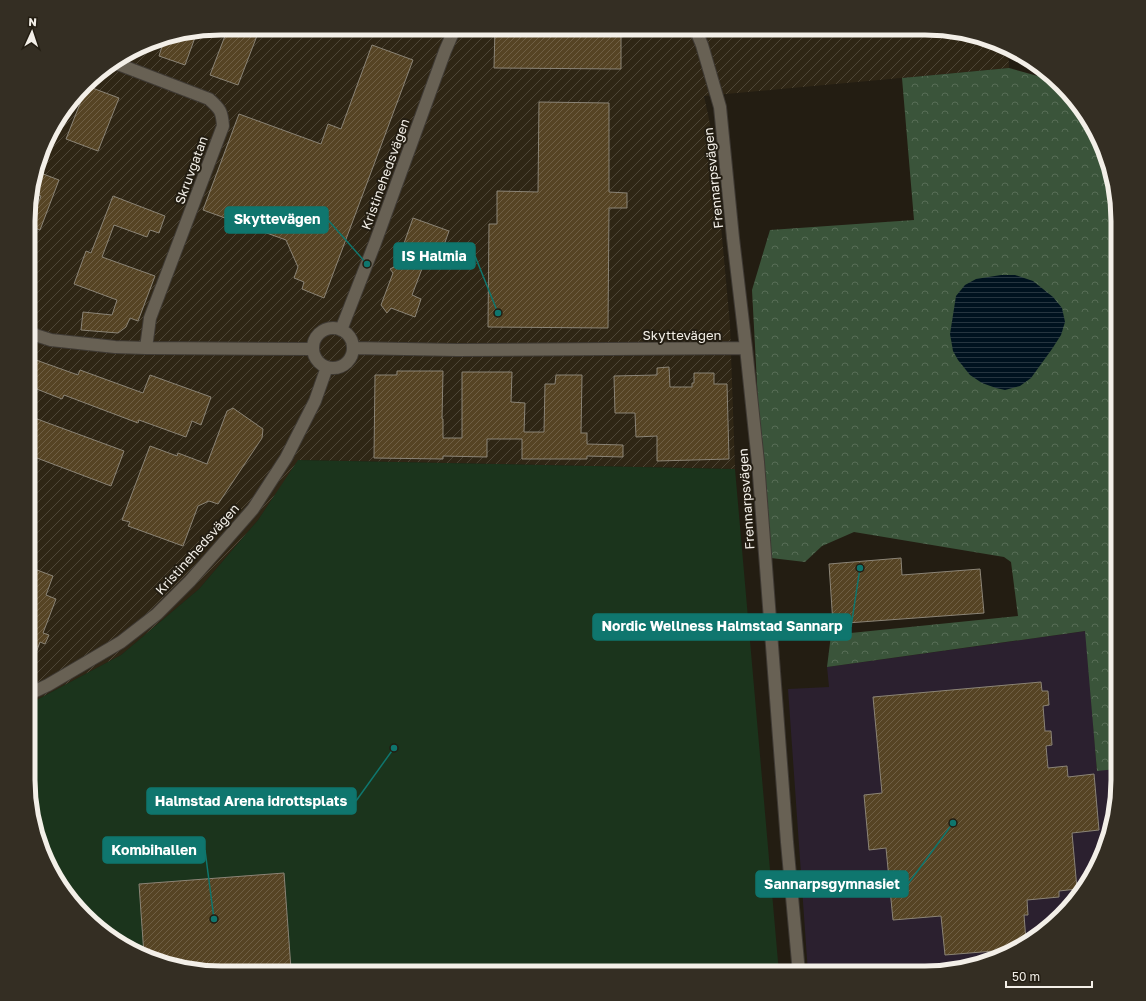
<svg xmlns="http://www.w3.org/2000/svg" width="1146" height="1001" font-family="'Golos Text',sans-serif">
	<defs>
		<pattern id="industrial-furrows" width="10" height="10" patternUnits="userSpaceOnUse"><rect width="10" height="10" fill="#2f2615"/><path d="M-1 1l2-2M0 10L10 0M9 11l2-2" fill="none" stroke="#4e4637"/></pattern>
		<pattern id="forest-crowns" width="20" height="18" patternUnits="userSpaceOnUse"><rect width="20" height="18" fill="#3a543a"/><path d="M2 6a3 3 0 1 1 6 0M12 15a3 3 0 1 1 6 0" fill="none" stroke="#576d56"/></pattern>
		<pattern id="water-rules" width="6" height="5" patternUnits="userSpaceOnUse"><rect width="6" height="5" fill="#00121f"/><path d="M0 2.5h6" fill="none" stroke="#263540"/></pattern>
		<pattern id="building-hatch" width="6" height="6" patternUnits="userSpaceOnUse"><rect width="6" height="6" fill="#564424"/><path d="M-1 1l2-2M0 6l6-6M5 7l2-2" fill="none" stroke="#6f5f44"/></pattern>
	</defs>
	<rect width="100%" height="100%" fill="#231d12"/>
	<path fill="url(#industrial-furrows)" d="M221,28H938L1008,47L1009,68L704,96L713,138L730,325L735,469L299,460L258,520L199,589L121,655L29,704L30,196L54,125L94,76L159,38Z"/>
	<path fill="#2b202f" d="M1086,631L1097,771L1118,757V780L1098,865L1052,925L999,958L937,973H808L788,689L829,687L827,667Z"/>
	<path fill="url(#forest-crowns)" d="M1009,68L1052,80L1070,94L1103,147L1118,208V757L1115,758L1116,769L1097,771L1085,631L827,667L831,635L1018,616L1011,562L1004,557L854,532L822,546L805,562L771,558L758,402L752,290L770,230L914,220L902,78Z"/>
	<path fill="#1b341c" d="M298,460L735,469L779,973H221L136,953L76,907L43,854L28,792L29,704L121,655L199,589L258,520Z"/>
	<path fill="url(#water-rules)" d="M1001,275H1015L1033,281L1053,297L1062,308L1065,322L1061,335L1052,349L1031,378L1020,386L1005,390L996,388L982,383L970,375L958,360L953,351L950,334L956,296L965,285L976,279Z"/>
	<path fill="url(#building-hatch)" stroke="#8b8476" d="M228,28H260L238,85L210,75Z
		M495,28H621V69L494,68Z
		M197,32L185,65L159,56L165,37Z
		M372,45L413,60L324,298L302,289L304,282L294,278L298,267L286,240L203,210L239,114L321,144L328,124L341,129Z
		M87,86L119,98L98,151L66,139Z
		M539,102L609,103V192L627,193V208H609L608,328L488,327L489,224H497V191L538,192Z
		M38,172L59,180L40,230L30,226L41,196L31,192Z
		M113,196L165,216L159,233L150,230L147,237L114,225L102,257L155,276L138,321L130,318L126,327L118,333L81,330L83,312L112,315L117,300L74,284L86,251L91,253Z
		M413,218L449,231L443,248L436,245L428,268L423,266L412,295L421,299L415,317L391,308L387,313L381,305L393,273L390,269L396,266Z
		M36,360L78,375L80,370L143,393L150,375L211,397L201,425L192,421L186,437L139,420L138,423L64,395L62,399L29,386V364L34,366Z
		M669,367L670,387H692V383H694V373H714V384H727L729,459L657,461V436L636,437L635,413H615L614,376L657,375V368Z
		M397,371H443L442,419H443V438H462V372H512L511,402L525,403L524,432H544L545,384H555L556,375H582L581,433H587V444L623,445V457L587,456V459H522V439H487V457L443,456V459L374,458L375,375H397Z
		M233,408L263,429L262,438L218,504L209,501L198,506L183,546L128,526L130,522L122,520L150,446L177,456L178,453L207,464L227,411Z
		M29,416L124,451L111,486L29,455Z
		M901,558L902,575L980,569L984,613L833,624L829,564Z
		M29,567L53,576L46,595L56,599L43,633L49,635L45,644L40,642L30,669H29Z
		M1041,682L1042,691H1048L1049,705L1043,706L1045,731H1051L1052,745L1046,746L1048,768L1067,766L1068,777L1094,774L1099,830L1072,833L1077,889L1059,891V897L1027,900L1028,915H1024L1026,941L999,958L994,959V951L945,955L941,916L893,920L886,848L869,850L864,795L882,793L873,697Z
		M284,873L291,969L264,971L265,973H221L144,955L139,884Z"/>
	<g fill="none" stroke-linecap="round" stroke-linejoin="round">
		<g stroke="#3f3a34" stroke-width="14">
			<path id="minor" d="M695,28L702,45L720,107L733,238L746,348L758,462L787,842L799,973
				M115,63L209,99C220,109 222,111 223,126L150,318L146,348
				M313 348a20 20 0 1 1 40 0a20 20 0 1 1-40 0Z
				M341,330L375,243L445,51L455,28
				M29,333L51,340L115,347L146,348L313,349
				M353,348L457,350L746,348
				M29,694L48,685L121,642L157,614L190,581L253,509L286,458L315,401L327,367"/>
		</g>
		<use href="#minor" stroke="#686154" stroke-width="12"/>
	</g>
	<g text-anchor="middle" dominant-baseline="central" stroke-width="4" stroke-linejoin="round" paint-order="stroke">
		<g font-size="13" fill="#f3efe8" stroke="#231d12">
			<text transform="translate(191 170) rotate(-70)">Skruvgatan</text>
			<text transform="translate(385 174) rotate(-70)">Kristinehedsvägen</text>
			<text transform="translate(713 178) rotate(-96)">Frennarpsvägen</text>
			<text x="682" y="335">Skyttevägen</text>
			<text transform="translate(746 499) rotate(-94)">Frennarpsvägen</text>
			<text transform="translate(197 549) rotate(-48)">Kristinehedsvägen</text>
		</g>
	</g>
	<path d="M0 0H1146V1001H0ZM221 35H925A186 186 0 0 1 1111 221V780A186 186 0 0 1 925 966H221A186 186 0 0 1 35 780V221A186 186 0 0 1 221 35Z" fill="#342e23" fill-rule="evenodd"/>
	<path fill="none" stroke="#f3efe8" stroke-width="5" d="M221 35H925A186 186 0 0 1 1111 221V780A186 186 0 0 1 925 966H221A186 186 0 0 1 35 780V221A186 186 0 0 1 221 35Z"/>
	<path fill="none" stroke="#0f766e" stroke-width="1.5" d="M367 264L328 220M498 313L475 256M860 568L851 627M394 748L356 801M214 919L205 850M953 823L908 884"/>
	<g fill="#0f766e" stroke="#231d12" stroke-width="1.5">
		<circle cx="367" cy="264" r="4"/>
		<circle cx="498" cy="313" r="4"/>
		<circle cx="860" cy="568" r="4"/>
		<circle cx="394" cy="748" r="4"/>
		<circle cx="214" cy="919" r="4"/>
		<circle cx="953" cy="823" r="4"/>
	</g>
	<g fill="#0f766e" stroke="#0f766e" stroke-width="1.5">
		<rect x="225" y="207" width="103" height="26" rx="4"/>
		<rect x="394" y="243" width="81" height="26" rx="4"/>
		<rect x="593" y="614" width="258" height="26" rx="4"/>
		<rect x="147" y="788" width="209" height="26" rx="4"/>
		<rect x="103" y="837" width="102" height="26" rx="4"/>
		<rect x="756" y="871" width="152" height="26" rx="4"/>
	</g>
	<g font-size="14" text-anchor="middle" font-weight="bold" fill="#fff">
		<text x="277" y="224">Skyttevägen</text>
		<text x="434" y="261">IS Halmia</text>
		<text x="722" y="631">Nordic Wellness Halmstad Sannarp</text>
		<text x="251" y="806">Halmstad Arena idrottsplats</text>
		<text x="154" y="855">Kombihallen</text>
		<text x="832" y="889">Sannarpsgymnasiet</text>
	</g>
	<g transform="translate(32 32) rotate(3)" stroke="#231d12" stroke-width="3" paint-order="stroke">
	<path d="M0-3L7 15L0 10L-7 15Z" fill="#f3efe8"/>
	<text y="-6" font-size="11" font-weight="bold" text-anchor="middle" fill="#f3efe8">N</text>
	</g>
	<path d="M1006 981v6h86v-6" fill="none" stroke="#f3efe8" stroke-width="2"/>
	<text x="1012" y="981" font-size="12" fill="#f3efe8" stroke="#231d12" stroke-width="3" paint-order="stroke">50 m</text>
</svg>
